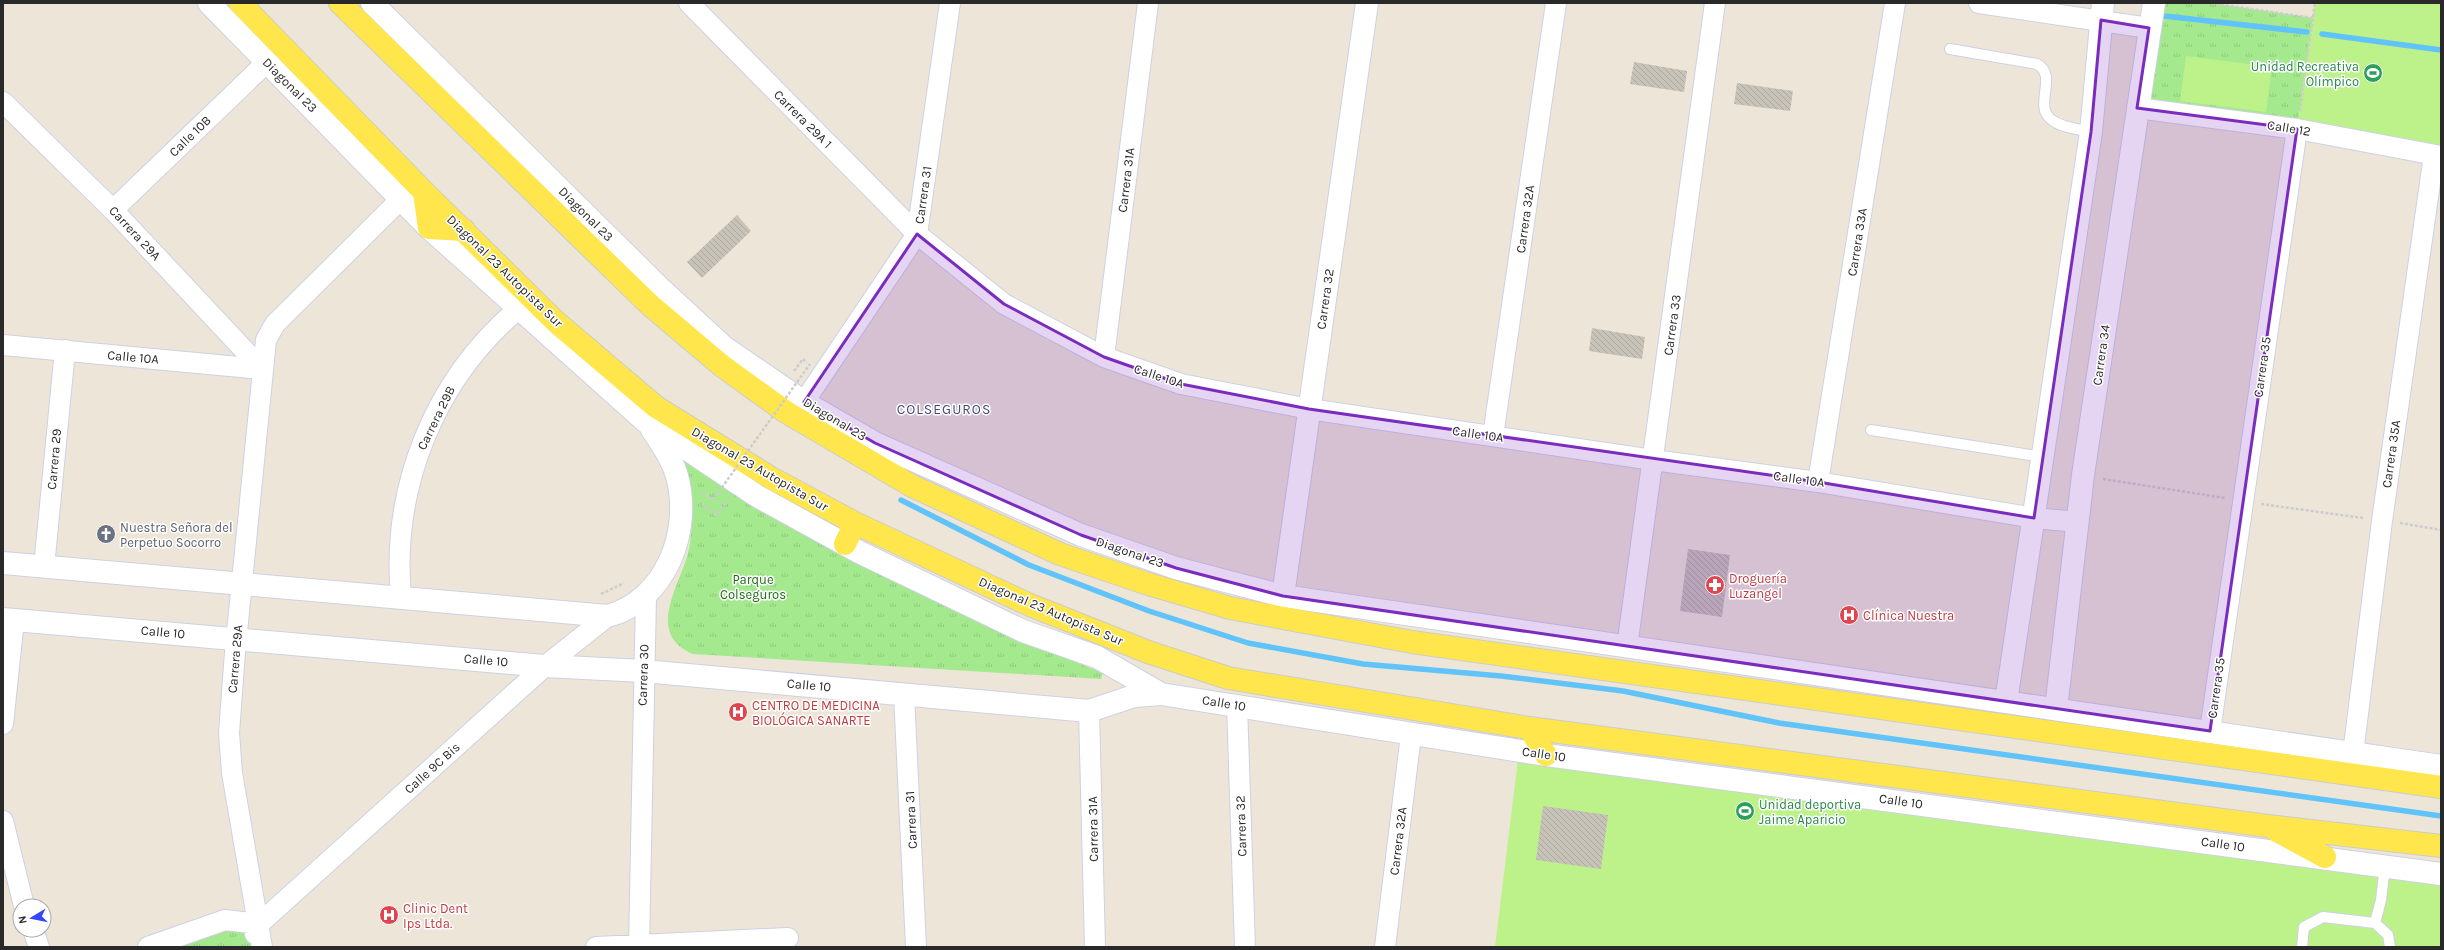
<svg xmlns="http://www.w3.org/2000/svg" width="2444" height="950" font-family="Karla,sans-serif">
	<defs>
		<pattern id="park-tufts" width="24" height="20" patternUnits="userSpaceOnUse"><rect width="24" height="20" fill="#a5e98f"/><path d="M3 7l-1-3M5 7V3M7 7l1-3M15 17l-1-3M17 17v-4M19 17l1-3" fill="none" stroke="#8ec87b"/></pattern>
		<pattern id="building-back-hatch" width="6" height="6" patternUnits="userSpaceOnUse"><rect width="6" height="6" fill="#c8c3b8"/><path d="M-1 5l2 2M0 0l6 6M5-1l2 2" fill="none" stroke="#aca89e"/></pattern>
	</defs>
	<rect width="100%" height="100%" fill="#ede6d8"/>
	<path fill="url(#park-tufts)" d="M2154,3H2211L2313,18L2297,129L2137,108Z
		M685,461L789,527L1020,640L1103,673L1101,679L693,654C645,634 679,587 688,553C691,542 691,530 692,519C694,502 686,481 683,465Z
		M225,920L259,924L250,947H148Z"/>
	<path fill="#bcf289" d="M2315,3H2441V156L2297,129Z
		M2186,56L2272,67L2266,112L2180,101Z
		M1519,751L2441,874V947H1495Z"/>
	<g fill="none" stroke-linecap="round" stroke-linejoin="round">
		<path stroke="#60c3fa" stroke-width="5.5" d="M2164,16L2307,32
			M2322,34L2441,50
			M901,500L1029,565L1149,611L1248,643L1363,664L1501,676L1623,691L1779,723L2441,816"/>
	</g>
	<path fill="url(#building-back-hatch)" d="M1634,62L1687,71L1684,92L1630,84Z
		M1737,83L1793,91L1790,111L1734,104Z
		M737,215L751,231L702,278L687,262Z
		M1592,328L1645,337L1642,359L1589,351Z
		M1688,549L1730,555L1722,617L1680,611Z
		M1543,806L1608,815L1601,869L1536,860Z"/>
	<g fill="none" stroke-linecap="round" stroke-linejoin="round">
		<g stroke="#ced0e4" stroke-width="12">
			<path id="lane" d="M1950,49L2037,64C2059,76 2032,106 2052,120C2062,128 2079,129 2091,132
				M1871,430L2043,457
				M2375,923L2381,900L2385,866
				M2302,947L2304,927L2323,917L2375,923L2388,935L2390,947"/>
		</g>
		<g stroke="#ced0e4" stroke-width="22">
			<path id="street" d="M689,3L917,234L1004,304L1104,357L1181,384L1309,409L1653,460L1818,482L2034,518L2078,522
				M1979,3L2149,28
				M3,102L113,210L262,369
				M2137,108L2297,129L2441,156
				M113,210L267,62
				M3,345L262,369
				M1104,357L1148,3
				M804,402L917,234L950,3
				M1493,436L1556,3
				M1818,482L1895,3
				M44,567L65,350
				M401,597C391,488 434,380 518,309
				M1627,647L1715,3
				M904,694L916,947
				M1237,705L1245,947
				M1089,711L1095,947
				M3,724L14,620
				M2210,731L2297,129
				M2353,754L2382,521L2434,155
				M3,821L24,906
				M33,930L39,947
				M255,934L259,924L545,666L608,616
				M148,947L225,920L259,924
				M262,947L232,773L229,733L235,652L266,340L275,324L402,198
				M596,947L788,938
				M639,947L646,596
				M1385,947L1411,735"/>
		</g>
		<g stroke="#ced0e4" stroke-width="24">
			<path id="secondary" d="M209,3L429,228L645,421L757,496L859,552L1023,631L1097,657L1161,694
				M372,3L660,288L724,347L804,402L875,443L1081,535L1176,568L1283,596L2441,766
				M3,563L608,616C666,600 692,531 677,476C672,459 662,444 652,430
				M1283,596L1367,3
				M3,619L545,666L643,671L1089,711L1134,696L1161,694L1546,755L2441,874
				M2006,702L2091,132L2103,3
				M2056,709L2083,475L2154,3"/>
		</g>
		<g stroke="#ccc" stroke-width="24">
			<path id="primary" d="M240,3L424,192L556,322L656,407L771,478L855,523L1030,605L1148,652L1228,678L1529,728L2268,826L2441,846
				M340,3L649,304L721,365L786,412L912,486L1060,554L1145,583L1230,608L1412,642L2441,787
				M424,192L429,228L464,230
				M845,544L855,523
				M1529,728L1546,755
				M2277,831L2325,857"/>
		</g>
		<path stroke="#ccc" stroke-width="2.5" stroke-dasharray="3 2" stroke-linecap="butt" d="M2211,3L2313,18
			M2300,111L2315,3
			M794,371L803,359L807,363
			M2103,479L2225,498
			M701,492L713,500
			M702,504L716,515L727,500
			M2261,504L2363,518
			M2400,523L2441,530
			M601,594L624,583"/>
		<use href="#lane" stroke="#fff" stroke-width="10"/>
		<use href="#street" stroke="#fff" stroke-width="20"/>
		<use href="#secondary" stroke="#fff" stroke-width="22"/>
		<use href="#primary" stroke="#fee64c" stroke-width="22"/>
		<path stroke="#ccc" stroke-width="2.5" stroke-dasharray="3 2" stroke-linecap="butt" d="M713,500L810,364"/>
	</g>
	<path fill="#7b2cbf" fill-opacity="0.2" stroke="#7b2cbf" stroke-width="3" stroke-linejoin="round" d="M2101,20L2149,28L2137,108L2297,129L2210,731L1283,596L1176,568L1081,535L875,443L804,402L917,234L1004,304L1104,357L1181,384L1309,409L1818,482L2034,518L2091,132Z"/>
	<defs>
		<g id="stadium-disc" transform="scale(1)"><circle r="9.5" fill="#2e9e5b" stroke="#fff"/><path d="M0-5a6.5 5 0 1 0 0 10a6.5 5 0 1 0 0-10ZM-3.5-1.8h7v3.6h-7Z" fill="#fff"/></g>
		<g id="church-disc" transform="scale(1)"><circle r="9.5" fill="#6b7280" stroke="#fff"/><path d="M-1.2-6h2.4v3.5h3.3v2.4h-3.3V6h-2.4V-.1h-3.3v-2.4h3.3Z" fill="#fff"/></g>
		<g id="pharmacy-disc" transform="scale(1)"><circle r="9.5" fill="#e0444e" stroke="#fff"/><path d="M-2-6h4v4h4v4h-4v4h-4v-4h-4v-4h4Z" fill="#fff"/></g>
		<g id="hospital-disc" transform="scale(1)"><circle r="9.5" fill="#e0444e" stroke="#fff"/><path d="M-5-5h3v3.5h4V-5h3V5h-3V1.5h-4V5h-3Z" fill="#fff"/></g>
	</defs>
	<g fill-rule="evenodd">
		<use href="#stadium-disc" x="2373" y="73"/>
		<use href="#church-disc" x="106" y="534"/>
		<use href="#pharmacy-disc" x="1715" y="585"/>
		<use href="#hospital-disc" x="1849" y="615"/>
		<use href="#hospital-disc" x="738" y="712"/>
		<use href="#stadium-disc" x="1745" y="811"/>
		<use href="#hospital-disc" x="389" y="915"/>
	</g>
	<g text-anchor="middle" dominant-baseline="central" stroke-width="3" stroke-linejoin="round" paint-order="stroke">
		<g font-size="13" fill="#27864d" stroke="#fff" text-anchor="end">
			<text x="2359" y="66">Unidad Recreativa<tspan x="2359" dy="15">Olímpico</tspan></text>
			<text x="1759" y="804" text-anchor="start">Unidad deportiva<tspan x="1759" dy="15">Jaime Aparicio</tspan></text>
		</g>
		<g font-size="13" fill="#292929" stroke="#fff">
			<text transform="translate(290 85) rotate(45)">Diagonal 23</text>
			<text transform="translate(803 119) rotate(45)">Carrera 29A 1</text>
			<text transform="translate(2289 128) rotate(9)">Calle 12</text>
			<text transform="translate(190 136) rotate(-44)">Calle 10B</text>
			<text transform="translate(1126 180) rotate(-83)">Carrera 31A</text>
			<text transform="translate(923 195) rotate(-82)">Carrera 31</text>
			<text transform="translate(586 214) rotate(45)">Diagonal 23</text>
			<text transform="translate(1525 219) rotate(-82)">Carrera 32A</text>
			<text transform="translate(135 233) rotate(47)">Carrera 29A</text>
			<text transform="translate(1857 242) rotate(-81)">Carrera 33A</text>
			<text transform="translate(505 271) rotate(44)">Diagonal 23 Autopista Sur</text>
			<text transform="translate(1325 299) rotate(-82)">Carrera 32</text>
			<text transform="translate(1672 325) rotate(-82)">Carrera 33</text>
			<text transform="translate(2101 355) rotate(-82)">Carrera 34</text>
			<text transform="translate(133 357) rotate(5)">Calle 10A</text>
			<text transform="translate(2262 367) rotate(-82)">Carrera 35</text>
			<text transform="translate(1159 376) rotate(18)">Calle 10A</text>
			<text transform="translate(436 418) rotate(-64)">Carrera 29B</text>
			<text transform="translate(835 419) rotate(31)">Diagonal 23</text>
			<text transform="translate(1478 434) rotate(8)">Calle 10A</text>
			<text transform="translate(2391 454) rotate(-82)">Carrera 35A</text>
			<text transform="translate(54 459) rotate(-85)">Carrera 29</text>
			<text transform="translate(760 469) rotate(30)">Diagonal 23 Autopista Sur</text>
			<text transform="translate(1799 479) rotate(8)">Calle 10A</text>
			<text transform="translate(1130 552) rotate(19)">Diagonal 23</text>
			<text transform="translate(1051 611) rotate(23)">Diagonal 23 Autopista Sur</text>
			<text transform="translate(163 632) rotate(5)">Calle 10</text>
			<text transform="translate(235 659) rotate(-85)">Carrera 29A</text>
			<text transform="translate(486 660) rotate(5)">Calle 10</text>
			<text transform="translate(643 675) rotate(-88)">Carrera 30</text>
			<text transform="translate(809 685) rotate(5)">Calle 10</text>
			<text transform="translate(2216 688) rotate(-82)">Carrera 35</text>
			<text transform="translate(1224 703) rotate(9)">Calle 10</text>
			<text transform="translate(1544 754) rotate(8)">Calle 10</text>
			<text transform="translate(432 768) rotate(-42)">Calle 9C Bis</text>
			<text transform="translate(1901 801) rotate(8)">Calle 10</text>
			<text transform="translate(911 820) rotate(-93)">Carrera 31</text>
			<text transform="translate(1241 826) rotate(-92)">Carrera 32</text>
			<text transform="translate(1093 829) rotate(-91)">Carrera 31A</text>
			<text transform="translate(1398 841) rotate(-83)">Carrera 32A</text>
			<text transform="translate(2223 844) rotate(8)">Calle 10</text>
		</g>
		<g font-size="13" fill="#5b616d" stroke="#fff" text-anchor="start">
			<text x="120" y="527">Nuestra Señora del<tspan x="120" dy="15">Perpetuo Socorro</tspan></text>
		</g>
		<g font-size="13" fill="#be3a42" stroke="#fff" text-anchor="start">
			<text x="1729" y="578">Droguería<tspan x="1729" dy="15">Luzangel</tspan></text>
			<text x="1863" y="615">Clínica Nuestra</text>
			<text x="752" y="705">CENTRO DE MEDICINA<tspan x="752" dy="15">BIOLÓGICA SANARTE</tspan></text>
			<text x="403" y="908">Clinic Dent<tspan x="403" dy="15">Ips Ltda.</tspan></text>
		</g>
		<g font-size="13" fill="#1c6c12" stroke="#fff">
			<text x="753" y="579">Parque<tspan x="753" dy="15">Colseguros</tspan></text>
		</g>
		<g font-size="14" letter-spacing="1" fill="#454a7d" stroke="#fff">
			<text x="944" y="409">COLSEGUROS</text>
		</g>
	</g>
	<rect width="2444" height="950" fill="none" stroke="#292929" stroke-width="8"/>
	<g transform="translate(32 918) rotate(260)"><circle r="19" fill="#ffffff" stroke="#a9a9a9"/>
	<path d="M0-3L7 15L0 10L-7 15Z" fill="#3346ff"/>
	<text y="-6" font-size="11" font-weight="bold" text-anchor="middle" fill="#292929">N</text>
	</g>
</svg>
